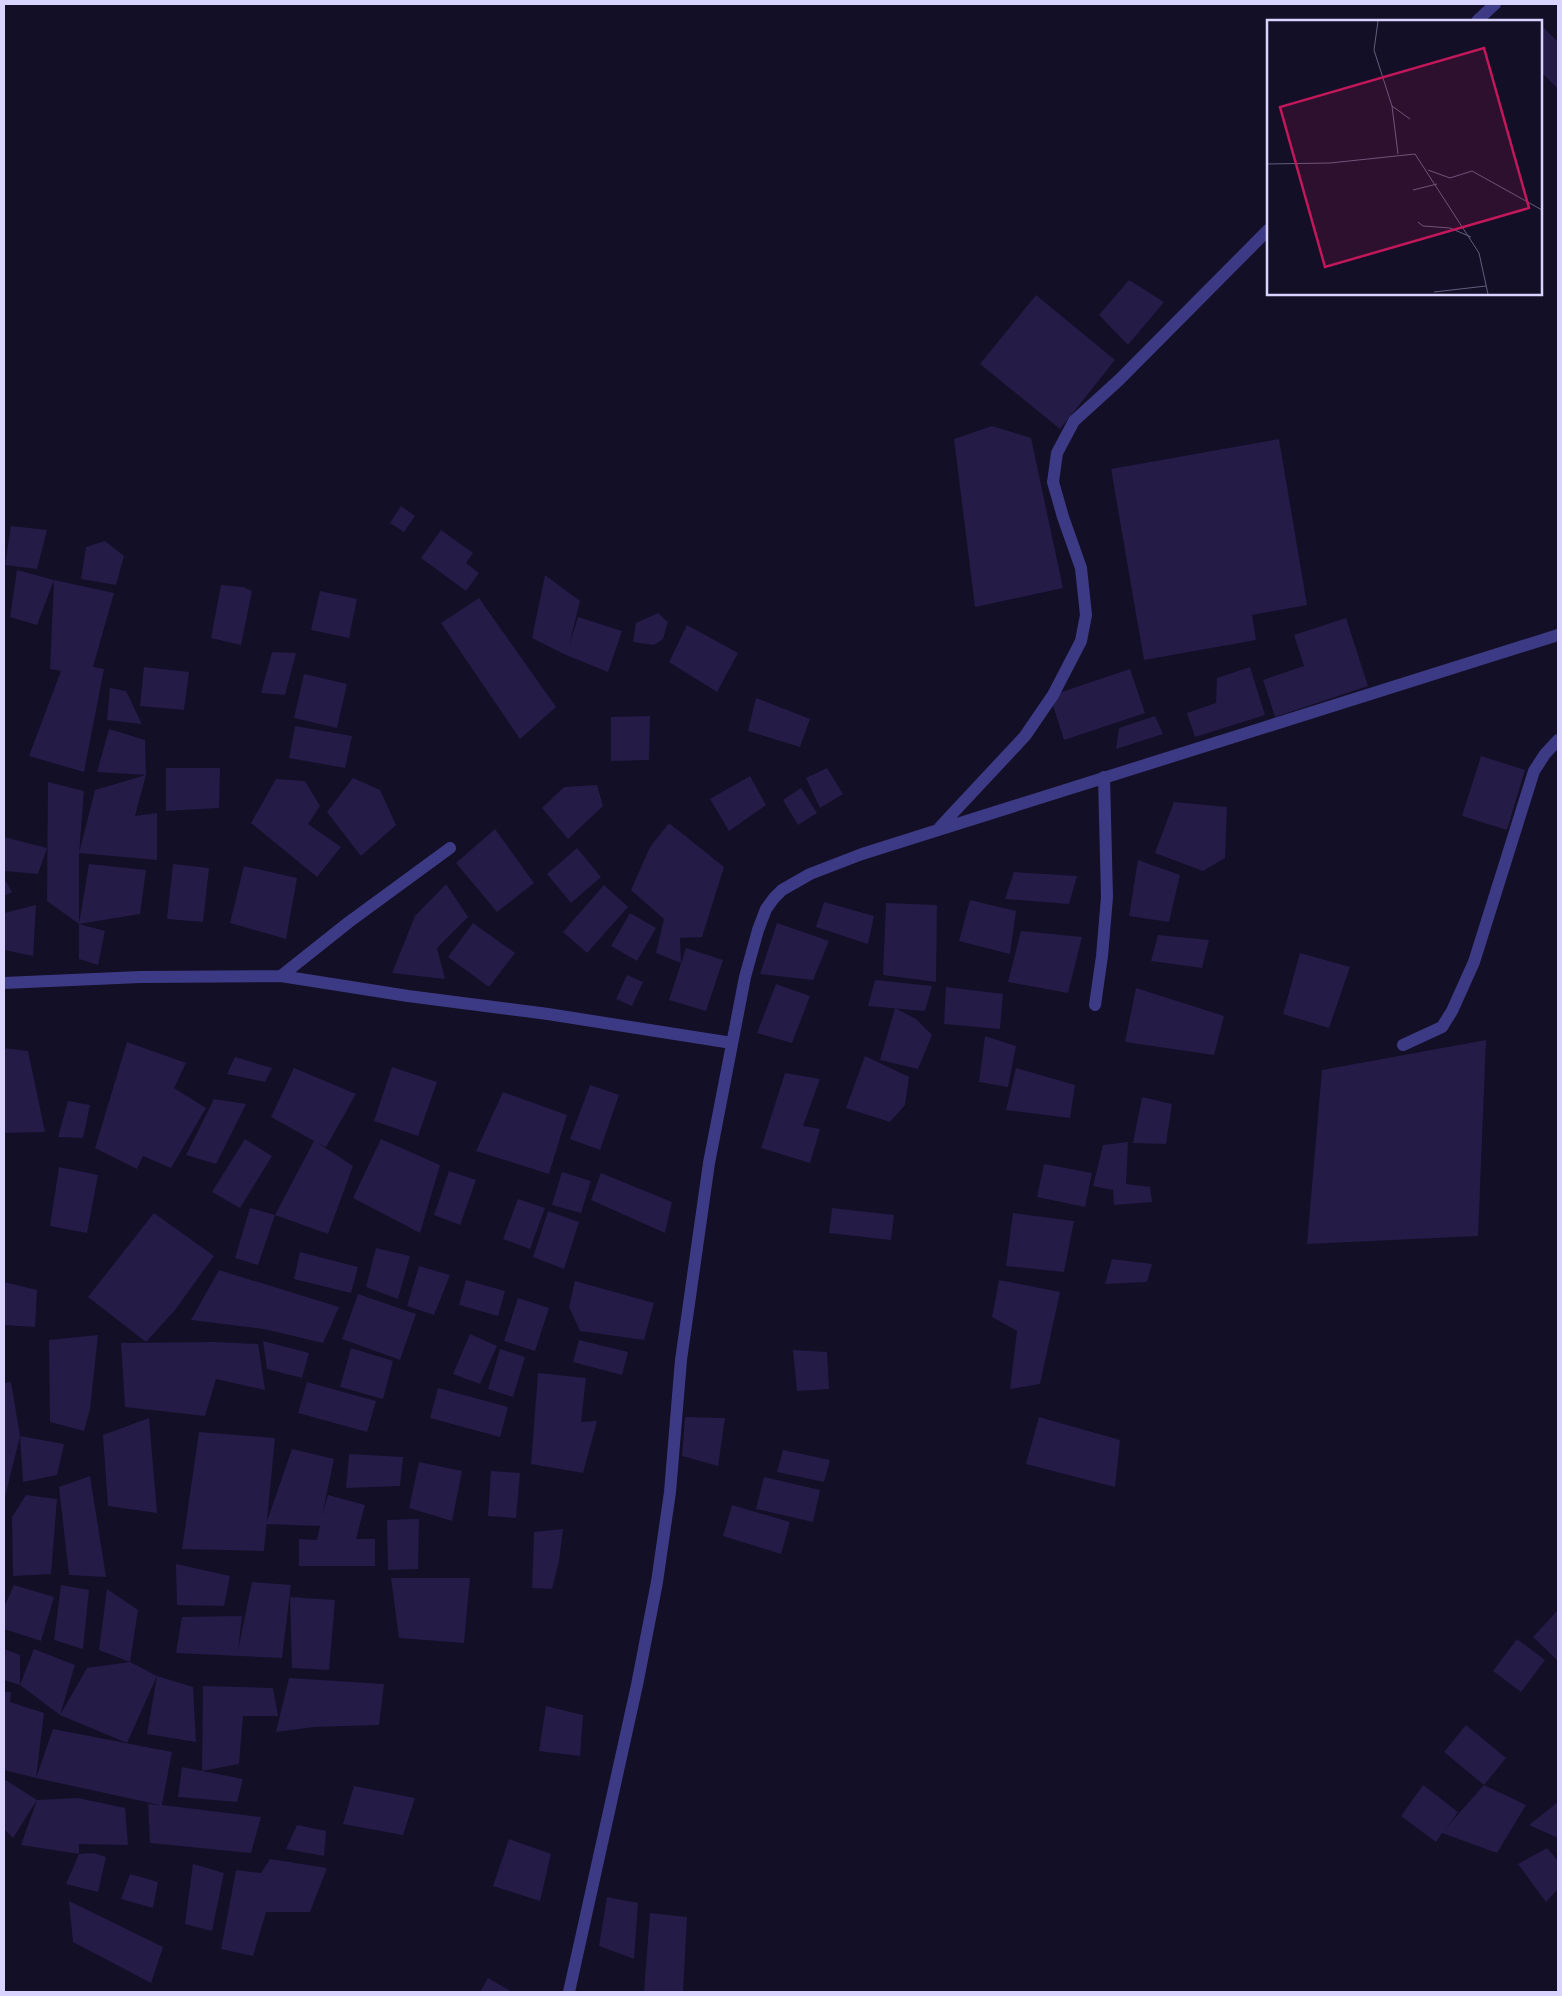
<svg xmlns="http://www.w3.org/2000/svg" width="1562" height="1996" font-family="Helvetica,sans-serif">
	<rect width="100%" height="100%" fill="#130f26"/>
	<path fill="#241b47" d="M1541,25L1558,42V89L1541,72Z
		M1129,280L1164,302L1128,345L1099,315Z
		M1036,295L1115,360L1060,429L980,364Z
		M992,426L1031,438L1063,588L975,607L954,439Z
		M1279,439L1307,605L1252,615L1256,640L1144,660L1111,469Z
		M401,506L415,516L404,532L390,523Z
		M11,526L47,530L37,569L5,565Z
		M441,530L473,553L466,563L479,573L466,591L421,558Z
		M105,541L124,556L116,585L81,579L86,547Z
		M17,570L54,580L37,625L10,617Z
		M545,575L580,601L569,646L578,617L622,631L608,672L566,655L532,638Z
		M54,580L114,593L93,667L104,669L84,772L29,756L61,671L50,669Z
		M221,585L243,587L252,591L241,645L211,638Z
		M320,591L357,599L349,638L311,630Z
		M479,598L556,707L520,739L441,623Z
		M658,613L668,622L663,639L654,645L633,642L636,623Z
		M1346,618L1368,686L1275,717L1263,680L1304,666L1294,635Z
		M687,625L738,653L717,692L669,662Z
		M272,652L296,653L285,695L261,693Z
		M144,667L189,672L184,710L140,706Z
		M1250,667L1265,715L1195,737L1187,713L1216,703L1217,678Z
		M1130,669L1145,713L1064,740L1050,696Z
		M304,674L347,684L337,728L294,718Z
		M110,688L126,691L142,724L107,720Z
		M756,698L810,719L800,747L748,731Z
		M650,716L649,760L611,761V717Z
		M1155,716L1163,734L1116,749L1119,728Z
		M295,726L352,736L345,768L289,758Z
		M109,729L145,740L146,775L97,772Z
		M1481,756L1525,770L1507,830L1462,816Z
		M166,768H220L219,808L166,811Z
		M827,768L843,794L820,808L806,778Z
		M146,775L135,816L157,813V860L79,853L95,790Z
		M750,776L766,805L729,831L710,799Z
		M353,778L380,790L396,825L361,856L327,812Z
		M276,779L305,781L320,806L308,824L341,847L317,877L251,823Z
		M48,782L84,791L79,854V924L47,901Z
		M597,785L603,806L568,839L542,808L564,787Z
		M801,788L817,813L798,825L783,800Z
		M1174,802L1227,807L1225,858L1203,871L1155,853Z
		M669,823L724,867L702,937L680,938L681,963L656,953L664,919L631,890L650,847Z
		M495,829L534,883L497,912L456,863Z
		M4,837L47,848L38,874L4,871Z
		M577,848L601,877L571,903L547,874Z
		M1138,860L1180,875L1169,922L1129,916Z
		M89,864L146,870L140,914L79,924Z
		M173,864L209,868L203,922L167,919Z
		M244,866L297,878L286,939L230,923Z
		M1014,872L1077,876L1069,904L1005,899Z
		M4,878L12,892L4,896Z
		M446,884L468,917L437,948L445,979L392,973L415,916Z
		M604,885L628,907L587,953L563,932Z
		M970,900L1016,911L1010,954L959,941Z
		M824,902L874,916L868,944L816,927Z
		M886,903L937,905L936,982L883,975Z
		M36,905L33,956L4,950V913Z
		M630,913L656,928L637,961L611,946Z
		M473,923L515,953L489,987L448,957Z
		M777,923L829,941L813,980L760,974Z
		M79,924L105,931L98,965L79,959Z
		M1021,931L1082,937L1068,993L1008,982Z
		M1158,935L1209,940L1202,968L1151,961Z
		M686,948L723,960L706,1011L669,1000Z
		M1300,953L1350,967L1329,1028L1283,1014Z
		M627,975L643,982L632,1006L616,999Z
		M875,980L932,986L925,1011L868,1006Z
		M776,984L810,996L792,1043L757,1033Z
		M946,987L1003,994L1000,1029L944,1024Z
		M1136,988L1224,1016L1214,1055L1125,1042Z
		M895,1008L916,1019L932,1035L918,1069L880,1060Z
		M985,1036L1016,1046L1008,1087L979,1082Z
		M1486,1040L1478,1236L1307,1244L1322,1070Z
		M127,1042L186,1063L174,1088L206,1108L171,1168L143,1156L137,1169L95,1148Z
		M4,1048L28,1051L45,1132L4,1133Z
		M865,1056L909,1077L905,1105L890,1122L846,1108Z
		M235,1057L272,1068L265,1082L227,1074Z
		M392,1067L437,1082L418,1136L374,1121Z
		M294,1068L356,1094L326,1147L318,1143L353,1166L328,1234L275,1215L314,1141L271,1117Z
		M1016,1068L1075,1085L1070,1118L1006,1110Z
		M785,1073L820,1079L803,1126L820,1129L810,1163L761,1148Z
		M590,1085L619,1095L600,1150L570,1139Z
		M503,1092L567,1115L549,1174L476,1151Z
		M1142,1097L1172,1104L1166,1144L1133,1143Z
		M214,1099L246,1104L216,1164L186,1155Z
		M68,1101L90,1105L83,1138L58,1137Z
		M245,1139L272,1156L240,1208L212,1192Z
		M381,1139L440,1165L420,1233L353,1198Z
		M1128,1142L1126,1184L1150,1187L1152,1202L1114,1205L1113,1190L1093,1186L1103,1145Z
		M1044,1164L1092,1173L1085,1207L1037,1197Z
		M59,1167L98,1175L87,1233L50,1226Z
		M449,1171L476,1180L460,1225L434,1215Z
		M562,1172L591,1181L581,1213L552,1205Z
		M601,1173L672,1202L665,1233L591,1200Z
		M518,1199L545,1208L530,1249L503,1239Z
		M250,1208L275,1215L258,1265L235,1258Z
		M832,1208L894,1215L891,1240L829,1233Z
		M548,1211L579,1222L564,1269L533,1257Z
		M154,1213L214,1256L175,1310L146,1342L88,1297Z
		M1013,1213L1074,1221L1064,1272L1006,1266Z
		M376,1248L410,1256L398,1299L366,1287Z
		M300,1252L358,1267L351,1293L294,1279Z
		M1112,1259L1152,1264L1147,1282L1105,1284Z
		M419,1266L450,1275L434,1315L407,1306Z
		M219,1270L339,1307L323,1343L264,1329L191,1320Z
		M466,1280L505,1291L498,1316L459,1305Z
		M999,1280L1060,1292L1040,1384L1010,1389L1017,1331L992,1317Z
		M575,1281L654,1303L644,1340L580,1331L569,1307Z
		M4,1282L37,1290L35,1327L4,1325Z
		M358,1294L416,1314L400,1360L342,1339Z
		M518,1298L549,1308L535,1351L504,1341Z
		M470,1334L497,1346L480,1384L453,1374Z
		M98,1335L90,1409L84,1431L50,1422L49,1340Z
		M579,1340L628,1352L622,1375L573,1362Z
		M263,1341L309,1353L302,1378L267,1369Z
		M216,1342L258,1344L265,1390L216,1379L205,1416L125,1407L121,1343Z
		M351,1348L393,1361L383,1399L340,1387Z
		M500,1349L525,1357L513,1397L488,1389Z
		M793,1350L827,1352L829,1389L797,1391Z
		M538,1373L586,1378L581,1422L597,1421L583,1473L531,1464Z
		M11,1382L20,1436L4,1501V1383Z
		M307,1382L376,1401L367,1432L298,1413Z
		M438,1388L508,1407L500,1437L430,1418Z
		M685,1417L725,1418L718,1466L682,1456Z
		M1039,1417L1120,1440L1115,1487L1026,1464Z
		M149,1418L157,1513L108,1506L103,1435Z
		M199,1432L275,1438L264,1551L182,1549Z
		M20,1436L64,1444L57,1475L23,1482Z
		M292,1449L334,1459L322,1516L328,1495L365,1505L356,1539H375V1566H299V1539L317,1540L320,1526L266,1524Z
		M783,1450L830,1460L824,1482L777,1472Z
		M349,1454L403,1457L400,1486L346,1488Z
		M419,1462L462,1471L452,1521L409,1508Z
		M491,1471L520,1473L516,1518L488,1516Z
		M90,1476L106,1577L69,1575L59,1487Z
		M764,1477L820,1490L813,1522L756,1509Z
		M26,1495L57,1499L51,1574L13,1576L12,1517Z
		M732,1505L790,1522L781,1554L723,1536Z
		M419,1519L418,1569L388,1570L387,1520Z
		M563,1529L559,1561L552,1589L532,1588L534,1532Z
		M176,1564L230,1576L224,1606L177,1605Z
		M391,1578H470L464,1643L399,1638Z
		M252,1582L291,1585L282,1658L176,1653L182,1617L242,1616L238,1650Z
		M14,1585L54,1597L41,1641L4,1629V1607Z
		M61,1585L89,1590L83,1649L54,1640Z
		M107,1589L138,1610L130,1662L99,1650Z
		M290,1597L335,1600L329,1670L292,1668Z
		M1558,1610V1661L1533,1637Z
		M1517,1639L1545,1660L1521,1692L1493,1671Z
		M4,1649L20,1655V1685L4,1680Z
		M34,1649L75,1665L60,1715L20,1685Z
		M130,1662L157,1676L127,1743L60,1715L87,1668Z
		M157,1676L193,1687L196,1742L147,1734Z
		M289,1678L384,1684L379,1725L314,1727L276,1732Z
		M203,1686L273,1688L278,1716H243L239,1764L202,1771Z
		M4,1692H11L10,1702L44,1713L36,1778L4,1770Z
		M546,1706L583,1715L580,1756L539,1751Z
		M1466,1725L1506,1758L1484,1785L1444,1752Z
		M53,1729L172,1752L162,1805L261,1817L251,1853L150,1843L148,1804L160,1805L36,1778Z
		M182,1767L243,1779L237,1802L178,1797Z
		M4,1779L37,1800L13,1838L4,1829Z
		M1423,1785L1458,1812L1446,1828L1484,1785L1526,1805L1497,1853L1442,1833L1436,1842L1401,1816Z
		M354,1786L415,1798L403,1835L343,1824Z
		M78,1798L125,1808L128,1845L79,1844V1854L21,1845L37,1800Z
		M1558,1802V1838L1529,1825Z
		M297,1825L326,1831L324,1856L286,1849Z
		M509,1839L551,1854L540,1901L493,1886Z
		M1547,1848L1558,1861V1889L1546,1902L1518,1864Z
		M94,1853L106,1857L98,1892L66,1884L79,1854Z
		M270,1859L327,1868L310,1912H266L253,1956L221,1949L236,1870L261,1873Z
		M193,1864L224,1873L212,1931L185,1924Z
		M130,1874L158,1882L153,1908L121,1899Z
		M607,1897L638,1903L634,1959L599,1946Z
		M69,1901L163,1947L151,1983L73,1942Z
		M650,1913L687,1917L683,1992H644Z
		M488,1978L512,1992H480Z"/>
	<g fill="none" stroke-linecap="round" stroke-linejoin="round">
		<path stroke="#3d3a85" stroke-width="12" d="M1477,21L1495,4
			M940,827L1025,736L1053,695L1081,641L1086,615L1081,568L1063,517L1053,482L1057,453L1074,421L1119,380L1268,230
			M281,976L349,922L450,848
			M4,983L140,977L281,976L408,996L548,1014L732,1043
			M1095,1005L1102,956L1107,897L1104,777
			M1403,1045L1442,1027L1452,1011L1474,962L1534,771L1545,754L1558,740
			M569,1992L637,1685L657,1582L670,1492L681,1360L709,1163L745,977L758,930L766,909L774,898L782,890L810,874L862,854L1558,635"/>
	</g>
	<g transform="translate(1267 20)">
		<rect width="275" height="275" fill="#130f26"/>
		<path fill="none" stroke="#625e7d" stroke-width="1" d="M111,1L107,30L125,86L131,134M125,86L143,99M0,144L63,143L148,134L212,233L221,274M161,150L183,158L205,151L275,190M146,170L170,164M151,202L156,206L183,208L204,217M167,272L219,266"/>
		<path fill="#c2185b" fill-opacity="0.15" stroke="#c2185b" stroke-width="2.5" d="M217,28L262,188L58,247L13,87Z"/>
		<rect width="275" height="275" fill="none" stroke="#d9d4ff" stroke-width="2.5"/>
	</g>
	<rect width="1562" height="1996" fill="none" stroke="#d9d4ff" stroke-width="10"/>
</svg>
